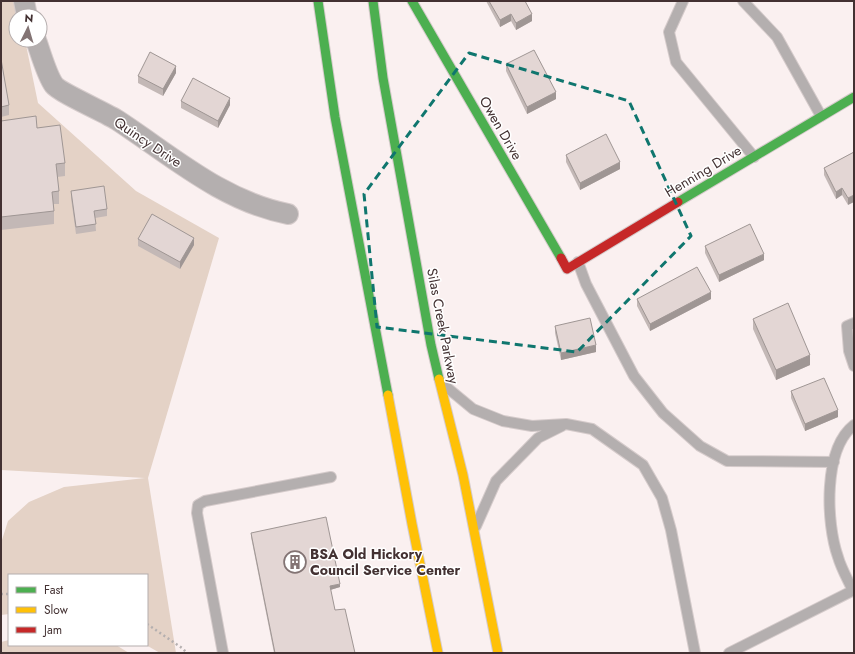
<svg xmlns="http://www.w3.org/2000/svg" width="855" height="654" font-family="Jost,sans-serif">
	<rect width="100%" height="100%" fill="#faf0f0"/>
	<path fill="#e4d2c6" d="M1,1H17L20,16H16V40H25L38,103L136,191L219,238L148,478L176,653H160L146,645L147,575H9V614L1,615V543L8,521L29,502L64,487L145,478L1,470Z
		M9,640V645H116L129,653H1V642Z"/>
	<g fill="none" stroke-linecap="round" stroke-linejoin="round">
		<g stroke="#d5cbcb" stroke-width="12">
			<path id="lane" d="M683,1L669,32L676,62L754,157
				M743,1L777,37L821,116
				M578,262L586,284L634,376L663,413L700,446L727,461L834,462
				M854,323L847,326L849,351L854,366
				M444,385L473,409L503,421L532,426L566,424L592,429L643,465L662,498L671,530L695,653
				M476,526L496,481L538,438L562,426
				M853,591C848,580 841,568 838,557C826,523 823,449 854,425
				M223,653L197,513L198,505L205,501L331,477
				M729,653L854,590"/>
		</g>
		<g stroke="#d5cbcb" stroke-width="22">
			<path id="street" d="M24,1L27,16
				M36,40C40,51 47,76 54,85C59,92 106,113 117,120C172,156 222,201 288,214"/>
		</g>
		<g stroke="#d5cbcb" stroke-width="11">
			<path id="fast" d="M318,1L335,117L388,395
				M373,1L383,78L431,345L439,379
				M412,1L561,258
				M678,202L854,97"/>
		</g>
		<g stroke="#d5cbcb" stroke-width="11">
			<path id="slow" d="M439,379L463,475L498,653
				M388,395L412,524L438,653"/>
		</g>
		<g stroke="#d5cbcb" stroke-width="11">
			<path id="jam" d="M561,258L567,269L678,202"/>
		</g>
		<path stroke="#b4afaf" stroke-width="2.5" stroke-dasharray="2 3" stroke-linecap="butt" d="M1,594H9
			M147,624L182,648L187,653"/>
		<use href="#lane" stroke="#b4afaf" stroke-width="10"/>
		<use href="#street" stroke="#b4afaf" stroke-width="20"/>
		<use href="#fast" stroke="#4caf50" stroke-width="9"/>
		<use href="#slow" stroke="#ffc107" stroke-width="9"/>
		<use href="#jam" stroke="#c62828" stroke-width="9"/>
	</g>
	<path fill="#c3b8b6" d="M486,1H525L532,21L516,30L511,21L500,27Z
		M1,59L9,105V115L1,117Z
		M506,64L556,99L527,114L506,71Z
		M176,73L163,96L138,83V76Z
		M181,101L230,105L218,128L181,108Z
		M1,121L37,128L65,163V176L57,177L59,191V204H54V224L1,230Z
		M854,152L848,205L842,195L836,199L824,175V168Z
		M566,155L620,169L580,190L566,162Z
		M71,191L107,209V216L95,218L96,231L76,234L71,198Z
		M138,239L194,245L180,269L138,246Z
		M705,246L764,260L719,282L705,253Z
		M637,299H711L650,331L637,306Z
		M753,319L810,365L776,380L753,329Z
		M555,326L596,352L561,360L555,333Z
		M791,391L838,417L805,431L791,398Z
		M251,533L340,587L330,590L335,610L355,653H274L251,537Z"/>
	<path fill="#9f9694" d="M511,14V21L500,27V20Z
		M532,14V21L516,30V23Z
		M176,66V73L163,96V89Z
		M556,92V99L527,114V107Z
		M230,98V105L218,128V121Z
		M620,162V169L580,190V183Z
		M842,188V195L836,199V192Z
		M854,195V202L848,205V198Z
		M194,238V245L180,269V262Z
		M764,254V260L719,282V275Z
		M711,292V299L650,331V324Z
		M596,345V352L561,360V353Z
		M810,355V365L776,380V370Z
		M838,410V417L805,431V424Z
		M340,584V587L330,590V586Z"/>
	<path fill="#e3d6d4" stroke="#9f9694" d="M489,1H525L532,14L516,23L511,14L500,20Z
		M534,50L556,92L527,107L506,64Z
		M150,52L176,66L163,89L138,76Z
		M1,59L9,105L1,107Z
		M193,78L230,98L218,121L181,101Z
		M36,116L37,128L60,125L65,163L56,164L59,191L52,192L54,211L1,217V121Z
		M606,134L620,162L580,183L566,155Z
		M854,152V195L848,198L842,188L836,192L824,168Z
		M104,186L107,209L94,211L96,224L76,227L71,191Z
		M152,214L194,238L180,262L138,239Z
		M750,224L764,254L719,275L705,246Z
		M697,267L711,292L650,324L637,299Z
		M788,303L810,355L776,370L753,319Z
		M590,318L596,345L561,353L555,326Z
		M824,378L838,410L805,424L791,391Z
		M326,517L340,584L330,586L335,610L345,609L355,653H275L251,533Z"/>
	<path fill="none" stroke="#0f766e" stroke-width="3" stroke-dasharray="8 5" stroke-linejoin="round" d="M469,53L629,101L691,236L577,352L377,327L364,194Z"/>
	<defs>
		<g id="building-ring" transform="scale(1.15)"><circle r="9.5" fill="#fff" stroke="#837474" stroke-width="1.5"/><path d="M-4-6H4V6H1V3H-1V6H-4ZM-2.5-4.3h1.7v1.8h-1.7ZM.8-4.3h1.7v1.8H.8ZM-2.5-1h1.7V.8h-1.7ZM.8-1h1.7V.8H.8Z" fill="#837474"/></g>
	</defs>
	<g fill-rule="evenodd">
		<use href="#building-ring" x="295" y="562"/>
	</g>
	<g text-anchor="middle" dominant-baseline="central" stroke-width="3" stroke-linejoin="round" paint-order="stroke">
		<g font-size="14" fill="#433132" stroke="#fff">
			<text transform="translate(501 128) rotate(60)">Owen Drive</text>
			<text transform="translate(148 142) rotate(34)">Quincy Drive</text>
			<text transform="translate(703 171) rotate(-31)">Henning Drive</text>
			<text transform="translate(443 326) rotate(79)">Silas Creek Parkway</text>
		</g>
		<g font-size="14" font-weight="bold" fill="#433132" stroke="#fff" text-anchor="start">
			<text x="310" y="554">BSA Old Hickory<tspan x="310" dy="16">Council Service Center</tspan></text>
		</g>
	</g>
	<rect width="855" height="654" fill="none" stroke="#433132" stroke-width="4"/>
	<rect x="8" y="574" width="140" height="72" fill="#ffffff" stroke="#b4adad"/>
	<rect x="16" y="587" width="20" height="6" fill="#4caf50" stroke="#b4adad"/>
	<text x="44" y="594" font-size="12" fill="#433132">Fast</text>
	<rect x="16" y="607" width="20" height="6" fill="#ffc107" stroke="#b4adad"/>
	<text x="44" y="614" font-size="12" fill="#433132">Slow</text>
	<rect x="16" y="627" width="20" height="6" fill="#c62828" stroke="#b4adad"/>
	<text x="44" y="634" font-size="12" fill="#433132">Jam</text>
	<g transform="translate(28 28) rotate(5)"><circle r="19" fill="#ffffff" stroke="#b4adad"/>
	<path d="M0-3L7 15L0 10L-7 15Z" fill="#837474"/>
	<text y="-6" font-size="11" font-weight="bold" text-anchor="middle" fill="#433132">N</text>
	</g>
</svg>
